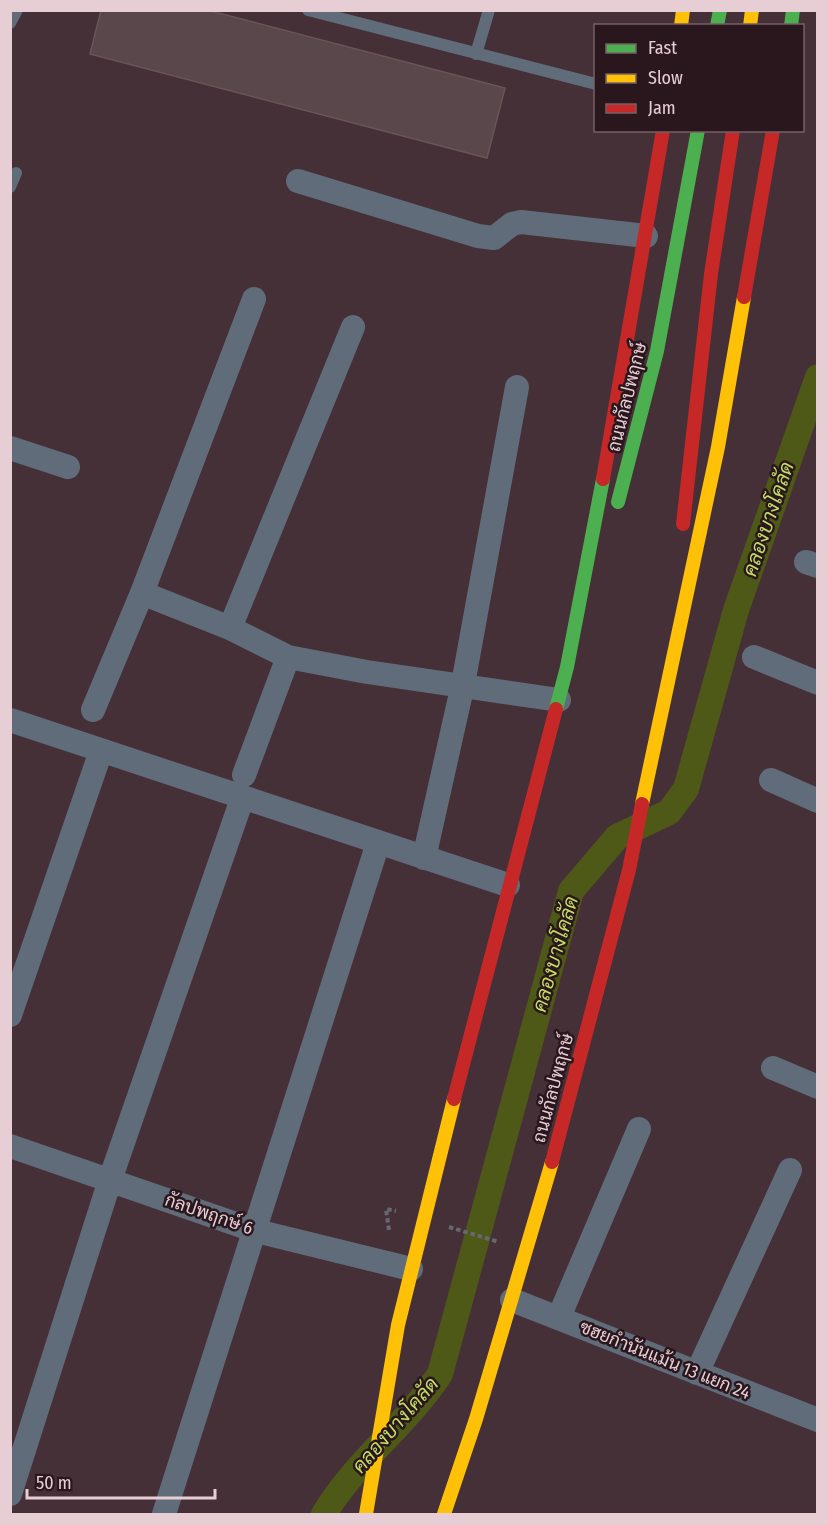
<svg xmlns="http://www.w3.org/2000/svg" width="828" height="1525" font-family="'Fira Sans Condensed',Sarabun,sans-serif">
	<rect width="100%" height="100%" fill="#463038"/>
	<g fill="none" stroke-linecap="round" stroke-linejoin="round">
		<path stroke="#4e5817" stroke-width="26" d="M324,1514C356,1461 406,1425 440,1374L571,891L617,837L669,812L686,789L736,610L818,377"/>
	</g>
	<path fill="#59474b" stroke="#695558" stroke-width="1.5" d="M101,10H207L505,88L487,158L90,54Z"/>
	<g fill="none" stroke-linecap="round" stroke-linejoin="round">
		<path stroke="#656871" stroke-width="4" stroke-dasharray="4.5 3" stroke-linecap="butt" d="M449,1227L499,1242
			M389,1230L386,1209L396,1211"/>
		<path stroke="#606c79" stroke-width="12" d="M308,10L596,84
			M10,23L17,10
			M476,54L489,10
			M10,187L16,173"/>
		<path stroke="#606c79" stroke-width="24" d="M298,181L478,236L494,238L512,224L521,222L646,236
			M10,448L68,467
			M806,562L818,566
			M142,593L230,628L288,657L367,672L559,700
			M230,628L353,327
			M754,657L818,683
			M93,710L142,593L254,299
			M10,720L508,885
			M244,775L288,657
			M771,780L818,801
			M424,858L463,684L517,387
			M10,1015L101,751
			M773,1068L818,1087
			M10,1146L256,1231L411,1269
			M512,1300L818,1420
			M559,1317L639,1129
			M697,1373L790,1170
			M10,1494L110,1180L242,799
			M164,1514L378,843"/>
		<path stroke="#4caf50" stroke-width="14" d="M717,26L720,10
			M791,26L793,10
			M618,502L657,351L698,130
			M556,709L567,667L603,479"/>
		<path stroke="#ffc107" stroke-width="14" d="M681,26L683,10
			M750,26L752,10
			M642,804L718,447L744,297
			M366,1514L398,1325L454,1099
			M444,1514L476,1419L552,1162"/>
		<path stroke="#c62828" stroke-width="14" d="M744,297L773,130
			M603,479L663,130
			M683,524L711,274L733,130
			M454,1099L556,709
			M552,1162L629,870L642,804"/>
	</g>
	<g text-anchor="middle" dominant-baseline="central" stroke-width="5" stroke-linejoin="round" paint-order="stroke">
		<g font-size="18" fill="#e7cdd4" stroke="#29171d">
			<text transform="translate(627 397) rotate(-76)">ถนนกัลปพฤกษ์</text>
			<text transform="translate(553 1088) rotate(-75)">ถนนกัลปพฤกษ์</text>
			<text transform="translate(209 1214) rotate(19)">กัลปพฤกษ์ 6</text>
			<text transform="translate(665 1360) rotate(22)">ซฮยกำนันแม้น 13 แยก 24</text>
		</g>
		<g font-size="20" font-style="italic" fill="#c3dc64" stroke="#29171d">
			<text transform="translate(768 519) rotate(-71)">คลองบางโคลัด</text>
			<text transform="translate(555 954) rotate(-74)">คลองบางโคลัด</text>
			<text transform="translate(395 1425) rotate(-49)">คลองบางโคลัด</text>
		</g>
	</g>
	<rect width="828" height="1525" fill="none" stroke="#e7cdd4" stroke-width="24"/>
	<rect x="594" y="24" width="210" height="108" fill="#29171d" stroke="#756066" stroke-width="1.5"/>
	<rect x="606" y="44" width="30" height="9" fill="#4caf50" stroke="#756066" stroke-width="1.5"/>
	<text x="648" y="54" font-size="18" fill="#e7cdd4">Fast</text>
	<rect x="606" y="74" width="30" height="9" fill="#ffc107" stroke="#756066" stroke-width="1.5"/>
	<text x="648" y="84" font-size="18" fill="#e7cdd4">Slow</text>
	<rect x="606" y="104" width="30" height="9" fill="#c62828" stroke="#756066" stroke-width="1.5"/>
	<text x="648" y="114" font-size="18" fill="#e7cdd4">Jam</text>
	<path d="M27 1489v9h188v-9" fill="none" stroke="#e7cdd4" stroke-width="3"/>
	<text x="36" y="1489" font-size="18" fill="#e7cdd4" stroke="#29171d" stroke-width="4.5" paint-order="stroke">50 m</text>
</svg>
